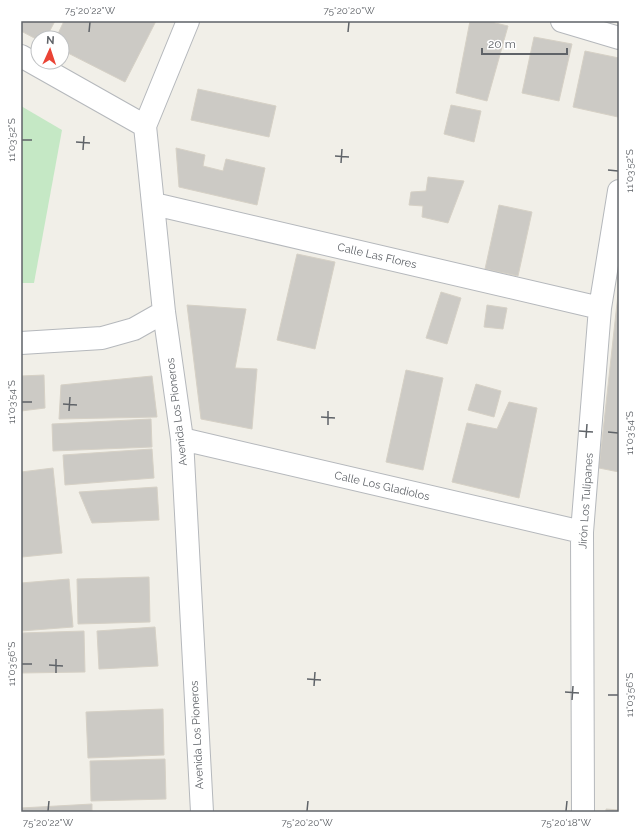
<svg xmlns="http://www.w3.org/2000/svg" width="640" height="833" font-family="Raleway,sans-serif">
	<rect width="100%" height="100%" fill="#f1efe8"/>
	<path fill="#c5e8c5" d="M21,106L62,130L34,283H21Z"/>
	<path fill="#cccac5" stroke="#d6d1c6" d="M21,21H55L46,38H38V40L21,31Z
		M64,21H156L125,82L62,50V38H56Z
		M470,21H487L508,26L487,101L456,93Z
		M534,37L572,44L559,101L522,93Z
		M585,51L619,58L618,117L573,107Z
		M198,89L276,106L269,137L191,120Z
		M451,105L481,111L474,142L444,134Z
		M176,148L205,155L203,166L223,171L226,159L265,168L257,205L179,187Z
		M428,177L464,181L448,223L422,217L423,206L409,205L411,192L426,191Z
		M499,205L532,212L518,276L485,269Z
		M297,254L335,262L315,349L277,340Z
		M619,285V472L599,468Z
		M441,292L461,298L447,344L426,338Z
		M187,305L246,309L235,368L257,369L252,429L201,419Z
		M487,305L507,308L503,329L484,327Z
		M406,370L443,378L423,470L386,462Z
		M44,375L45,408L21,411V376Z
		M152,376L157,417L59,419L61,385Z
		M476,384L501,391L494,417L468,410Z
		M509,402L537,408L519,498L452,482L467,423L497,429Z
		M151,419L152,447L53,451L52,424Z
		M152,449L154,478L65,485L63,455Z
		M53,468L62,553L22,557L21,544V472Z
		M157,487L159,520L92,523L79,492Z
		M149,577L150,622L78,624L77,579Z
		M69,579L73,627L21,631V583Z
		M155,627L158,666L99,669L97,631Z
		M84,631L85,672L21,673V633Z
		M163,709L164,755L88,758L86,712Z
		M165,759L166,799L91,801L90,761Z
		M92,804V812H21V808Z
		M606,809L619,810V812H606Z"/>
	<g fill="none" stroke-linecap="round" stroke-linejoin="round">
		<g stroke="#b5b8bc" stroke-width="24">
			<path id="minor" d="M188,21L145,126L164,312L182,439L202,812
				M562,21L619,38
				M21,56L145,126
				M154,204L600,308
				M21,343L102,338L134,329L164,312
				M182,439L582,532
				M583,812L582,532L600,308L619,191"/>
		</g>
		<use href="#minor" stroke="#fff" stroke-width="22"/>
	</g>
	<path fill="none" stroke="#5f6368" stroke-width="1.5" d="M89,32L90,22M348,32L349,22M22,140H32M76,142L90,143M83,150L84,136M335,156L349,157M341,163L342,149M608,170L618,171M22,402H32M63,404L77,405M69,411L70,397M321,417L335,418M328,425V411M579,431L593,432M608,432L618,433M586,438L587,424M22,664H32M49,665L63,666M56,673V659M307,679L321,680M314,686L315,672M565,692L579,693M608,695H618M572,700L573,686M48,811L49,801M307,811L308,801M566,811L567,801"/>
	<g text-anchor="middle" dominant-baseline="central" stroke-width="3" stroke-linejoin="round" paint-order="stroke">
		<g font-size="11" fill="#5f6368" stroke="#fff">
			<text transform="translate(377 256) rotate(13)">Calle Las Flores</text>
			<text transform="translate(177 412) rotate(-97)">Avenida Los Pioneros</text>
			<text transform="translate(382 486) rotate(13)">Calle Los Gladiolos</text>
			<text transform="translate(586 501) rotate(-86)">Jirón Los Tulipanes</text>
			<text transform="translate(197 735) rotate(-93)">Avenida Los Pioneros</text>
		</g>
	</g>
	<rect width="640" height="833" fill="none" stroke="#ffffff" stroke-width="44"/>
	<g transform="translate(50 50) rotate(3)"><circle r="19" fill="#ffffff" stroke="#bfc1c3"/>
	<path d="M0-3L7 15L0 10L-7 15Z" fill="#ea4335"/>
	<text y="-6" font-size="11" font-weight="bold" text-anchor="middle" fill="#5f6368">N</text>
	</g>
	<path d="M482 48v6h85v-6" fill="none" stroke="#5f6368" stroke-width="2"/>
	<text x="488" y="48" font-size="12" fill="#5f6368" stroke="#ffffff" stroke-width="3" paint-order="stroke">20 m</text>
	<rect x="22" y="22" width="596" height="789" fill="none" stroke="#5f6368" stroke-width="1.5"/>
	<g font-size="10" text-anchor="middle" fill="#5f6368">
		<text x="90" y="14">75°20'22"W</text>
		<text x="349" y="14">75°20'20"W</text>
		<text transform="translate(11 140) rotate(-90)" y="4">11°03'52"S</text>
		<text transform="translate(629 171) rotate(-90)" y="4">11°03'52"S</text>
		<text transform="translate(11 402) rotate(-90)" y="4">11°03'54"S</text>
		<text transform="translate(629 433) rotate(-90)" y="4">11°03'54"S</text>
		<text transform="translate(11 664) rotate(-90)" y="4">11°03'56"S</text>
		<text transform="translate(629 695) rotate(-90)" y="4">11°03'56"S</text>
		<text x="48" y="826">75°20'22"W</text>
		<text x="307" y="826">75°20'20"W</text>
		<text x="566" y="826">75°20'18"W</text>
	</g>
</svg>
